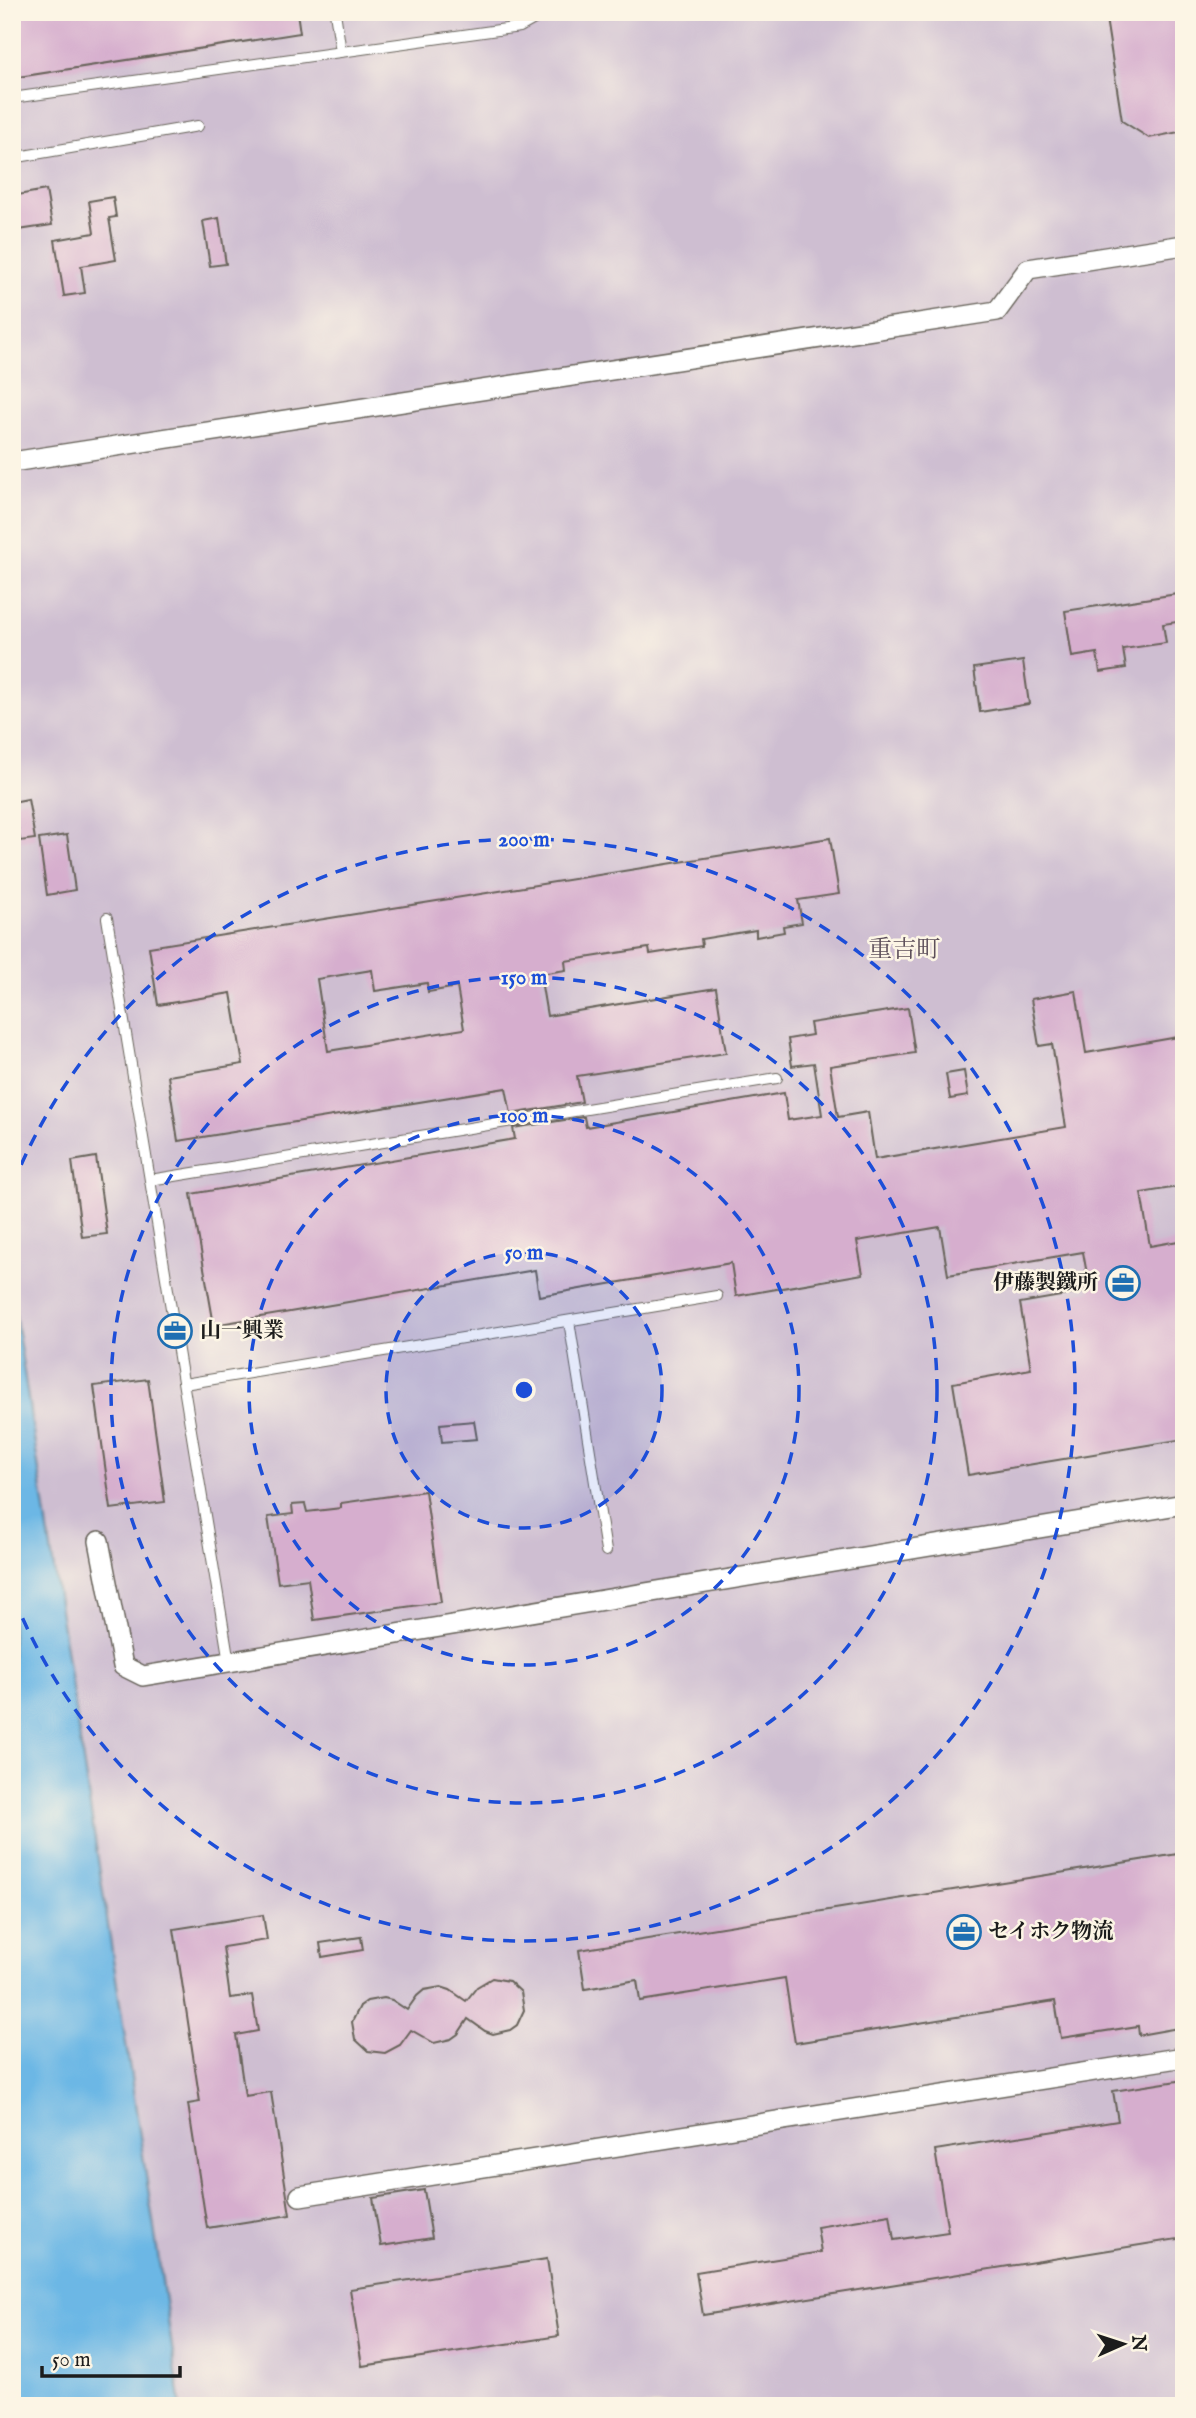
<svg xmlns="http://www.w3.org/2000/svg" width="1196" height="2418" font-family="'IM FELL English','Noto Serif JP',serif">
	<rect width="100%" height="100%" fill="#fcf5e5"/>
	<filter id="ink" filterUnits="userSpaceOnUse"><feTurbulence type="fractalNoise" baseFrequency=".0143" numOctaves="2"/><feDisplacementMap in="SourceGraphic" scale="14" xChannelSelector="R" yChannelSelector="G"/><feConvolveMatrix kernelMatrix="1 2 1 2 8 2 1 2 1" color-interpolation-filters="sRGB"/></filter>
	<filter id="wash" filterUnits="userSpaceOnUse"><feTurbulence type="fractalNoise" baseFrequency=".00686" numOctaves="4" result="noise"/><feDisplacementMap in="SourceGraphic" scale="28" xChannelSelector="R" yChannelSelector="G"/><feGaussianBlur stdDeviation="1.57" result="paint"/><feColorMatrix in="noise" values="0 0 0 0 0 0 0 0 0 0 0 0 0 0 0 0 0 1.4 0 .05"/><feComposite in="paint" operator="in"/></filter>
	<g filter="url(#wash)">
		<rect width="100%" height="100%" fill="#f3e8cd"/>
		<path fill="#cebed1" d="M12,12H1184V2406H181L12,1293Z"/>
		<path fill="#6cb7e5" stroke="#446a80" stroke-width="2" d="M12,1293L181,2406H12Z"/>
		<g id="blocks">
			<path fill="#d6aece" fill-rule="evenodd" d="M12,12H297L300,33L12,78Z
				M1105,12H1184V131L1149,138L1122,121Z
				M46,190L52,225L12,231V196Z
				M113,197L116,217L109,218L116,260L81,266L85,293L64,296L55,240L94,233L89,201Z
				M219,218L226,264L210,266L203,221Z
				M1184,593V621L1163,624L1166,643L1123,649L1126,668L1100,672L1097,653L1072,657L1065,611Z
				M1023,661L1029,704L980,712L974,668Z
				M28,799L35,839L20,841L16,816L12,817V802Z
				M67,835L75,890L47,895L39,839Z
				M830,838L839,894L798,900L802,923L783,926L784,932L756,937V930L701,939L702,946L650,954L649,948L565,961L566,970L540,974L547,1016L716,988L726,1053L577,1076L582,1102L511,1114L506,1088L178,1141L168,1076L243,1064L231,993L158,1005L149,947ZM372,970L375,991L427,983L428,992L457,987L464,1029L328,1051L317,979Z
				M1076,991L1086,1053L1184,1036V1186L1141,1193L1150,1246L1184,1240V1439L968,1475L953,1383L1031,1369L1020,1303L1090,1291L1083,1252L948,1275L940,1227L857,1241L863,1274L736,1296L731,1263L539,1296L535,1270L214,1325L191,1194L515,1139L513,1128L584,1117L586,1127L784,1093L788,1120L822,1115L814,1063L792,1066L788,1039L812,1035L810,1023L908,1008L915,1053L830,1066L838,1117L868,1112L875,1159L1066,1127L1052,1044L1039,1046L1031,999Z
				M964,1071L968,1096L950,1099L946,1074Z
				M96,1157L107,1234L82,1237L72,1161Z
				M148,1379L165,1502L111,1509L94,1386Z
				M474,1421L477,1439L442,1442L440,1424Z
				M425,1491L441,1602L314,1620L308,1579L278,1583L268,1517L293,1514L292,1505L305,1504L307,1512L341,1508V1503Z
				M1184,1853V2027L1139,2035L1138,2026L1061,2038L1055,2001L795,2043L785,1978L640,2001L637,1980L585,1989L579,1950Z
				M263,1915L267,1940L223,1947L230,1998L252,1995L258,2031L236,2035L245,2096L271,2092L290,2215L207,2228L188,2104L200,2102L174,1929Z
				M361,1937L363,1950L322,1957L320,1943Z
				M492,1978L509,1981L521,1992L524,2010L517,2025L510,2030L493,2034L485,2031L468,2019L458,2034L451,2039L434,2043L411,2030L400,2045L385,2053L368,2051L355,2039L352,2022L360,2006L367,2001L384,1998L392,2000L407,2010L417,1996L424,1990L441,1987L450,1990L466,2001L477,1987Z
				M1184,2080V2238L703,2315L696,2272L821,2252L817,2227L890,2215L894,2240L948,2232L935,2150L1118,2121L1113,2091Z
				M424,2190L432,2238L381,2246L373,2198Z
				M547,2259L559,2336L362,2366L350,2289Z"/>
		</g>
	</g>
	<g filter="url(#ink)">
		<use href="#blocks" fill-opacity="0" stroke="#67635a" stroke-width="2"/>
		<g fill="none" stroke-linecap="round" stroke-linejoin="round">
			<g stroke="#67635a" stroke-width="12">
				<path id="service" d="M335,12L341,52
					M12,98L520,27L536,18L542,12
					M12,158L198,126
					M107,918L229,1662
					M150,1180L777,1078
					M569,1321L606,1551
					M184,1384L717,1296"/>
			</g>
			<g stroke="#67635a" stroke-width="22">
				<path id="minor" d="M12,462L997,311L1028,269L1184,245
					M99,1541L123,1666L143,1676L1184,1504
					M300,2196L1184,2057"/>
			</g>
			<use href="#service" stroke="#fff" stroke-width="10"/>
			<use href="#minor" stroke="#fff" stroke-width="19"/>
		</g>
	</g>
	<circle cx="524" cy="1390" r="138" fill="#1d4ed8" fill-opacity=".12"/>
	<g fill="none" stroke="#1d4ed8" stroke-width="3.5" stroke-dasharray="12 9">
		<circle cx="524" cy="1390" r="138"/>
		<circle cx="524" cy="1390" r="275"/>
		<circle cx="524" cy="1390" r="413"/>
		<path d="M13 1184A551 551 0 1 1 13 1596"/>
	</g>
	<defs>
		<g id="office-ring" transform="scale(1.75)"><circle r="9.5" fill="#fcf5e5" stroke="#1f6fb2" stroke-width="1.5"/><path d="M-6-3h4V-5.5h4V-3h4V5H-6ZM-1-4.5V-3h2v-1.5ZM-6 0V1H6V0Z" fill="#1f6fb2"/></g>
	</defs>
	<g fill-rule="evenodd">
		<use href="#office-ring" x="1123" y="1283"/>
		<use href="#office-ring" x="175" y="1331"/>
		<use href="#office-ring" x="964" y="1932"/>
	</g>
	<g text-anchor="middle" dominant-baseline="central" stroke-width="5" stroke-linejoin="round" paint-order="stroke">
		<g font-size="21" font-weight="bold" fill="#1c1c1c" stroke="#fcf5e5" text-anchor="start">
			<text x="1098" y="1283" text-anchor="end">伊藤製鐵所</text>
			<text x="200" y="1331">山一興業</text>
			<text x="988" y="1932">セイホク物流</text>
		</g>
		<g font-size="24" fill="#5d4f5a" stroke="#fcf5e5">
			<text x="904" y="950">重吉町</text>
		</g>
	</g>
	<circle cx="524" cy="1390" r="10" fill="#1d4ed8" stroke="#fcf5e5" stroke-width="3.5"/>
	<g font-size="21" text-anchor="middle" font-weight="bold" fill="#1d4ed8" stroke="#fcf5e5" stroke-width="5" stroke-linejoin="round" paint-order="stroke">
		<text x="524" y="846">200 m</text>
		<text x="524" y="984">150 m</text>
		<text x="524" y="1122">100 m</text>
		<text x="524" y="1259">50 m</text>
	</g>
	<rect width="1196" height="2418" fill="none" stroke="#fcf5e5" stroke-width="42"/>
	<g transform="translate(1123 2344) rotate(87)" stroke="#fcf5e5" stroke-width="5" paint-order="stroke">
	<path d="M0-5L12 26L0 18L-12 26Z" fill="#1c1c1c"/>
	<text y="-10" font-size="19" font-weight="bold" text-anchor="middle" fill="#1c1c1c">N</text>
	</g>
	<path d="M42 2366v10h138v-10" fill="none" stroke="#1c1c1c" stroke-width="3.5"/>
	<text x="52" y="2366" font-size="21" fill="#1c1c1c" stroke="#fcf5e5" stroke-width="5" paint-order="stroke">50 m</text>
</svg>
